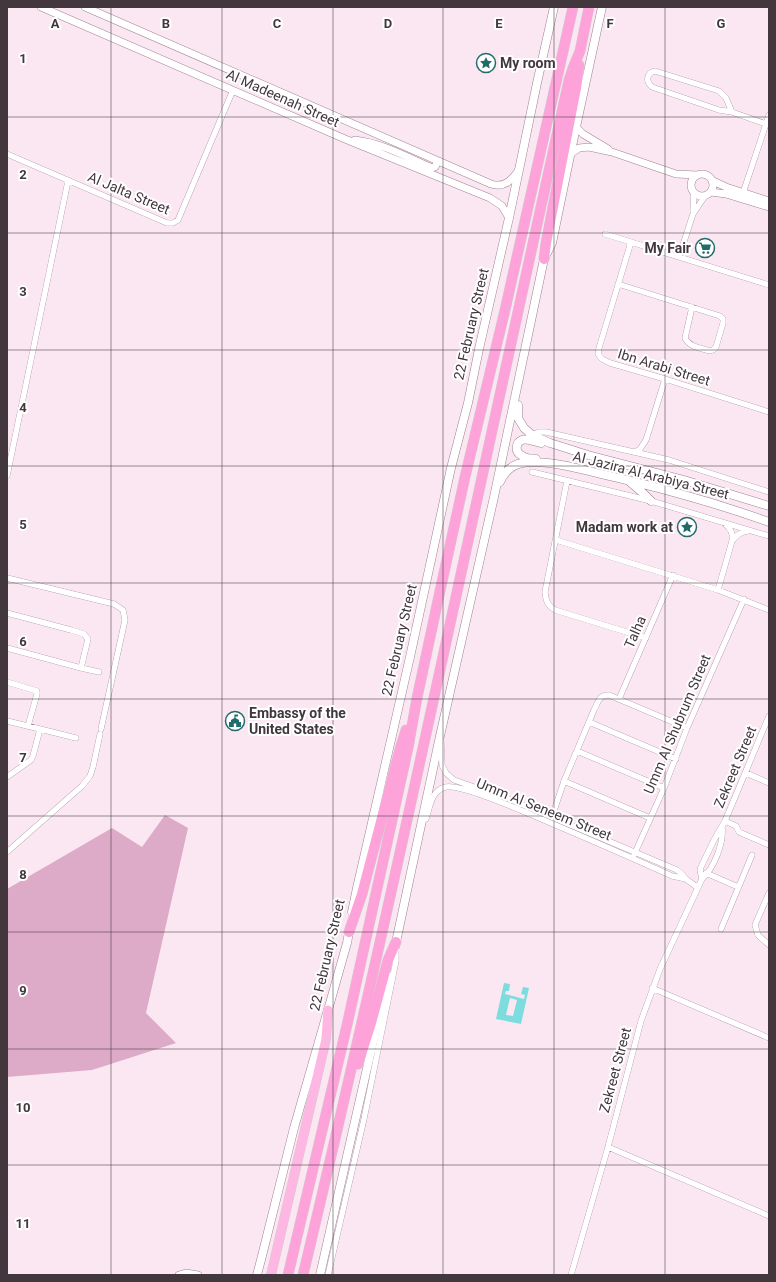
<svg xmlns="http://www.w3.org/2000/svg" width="776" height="1282" font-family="Roboto,sans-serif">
	<rect width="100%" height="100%" fill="#fbe7f2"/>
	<path fill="#ddabc8" d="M165,815L188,828L146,1013L176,1043L92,1070L7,1077V889L112,828L142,847Z"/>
	<path fill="#7dddde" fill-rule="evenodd" d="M504,983L510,984L509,991H506L505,994L524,999L525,995L521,994L523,987L529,988L521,1024L496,1019ZM510,998L517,1000L513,1016L506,1015Z"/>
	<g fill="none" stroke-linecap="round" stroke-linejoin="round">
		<g stroke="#a08294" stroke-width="6">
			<path id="minor" d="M655,71L719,91L726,98L732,112L719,110L652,87C645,81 647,73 655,71Z
				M732,112L766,124
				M7,154L167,223H173L178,220L233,90
				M742,196L769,115
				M693,211L694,192
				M605,234L769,285
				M631,242L599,348L598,354L602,359L610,363L665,379L769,412
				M679,257L693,214L705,196
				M618,284L720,316L723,319V323L716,347L713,350L710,351C701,348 689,347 685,338L692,307
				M532,435L539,432H546L669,460L769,492
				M635,452L640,449L646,440L665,379
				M532,472L651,501L769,536
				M7,476L68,181
				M567,481L545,592C546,601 547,605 555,610L646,638
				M556,540L718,590L769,610
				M732,541C737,535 740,532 748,531
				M7,578L114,604L123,610L125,620L101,729
				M718,590L732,541C733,533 731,529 725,524
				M7,613L71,630L84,634L88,639L81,668L7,648
				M81,668L99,672
				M7,682L37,691V694L28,726
				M619,699L673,575
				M7,721L40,729L33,756L31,760L7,777
				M589,722L676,759
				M40,729L76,738
				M441,740L442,765L446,773L454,780L509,799L677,870L682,874L686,879L698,888
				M577,751L664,788
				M746,773L769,783
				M564,781L650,818
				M552,817L564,781L594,710C598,703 599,694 609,695L687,728
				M426,819C430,807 431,790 446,787C461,784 515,808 532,815C579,835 626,855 672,876L686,879
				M725,821L736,826L739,832L769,845
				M7,852L82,786L90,776L93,767L100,734
				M634,855L664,788L687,728L744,599
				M706,873L738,887
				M702,879L700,870L701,867L714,840L725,821L769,716
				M769,893L755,925L758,935L769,945
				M721,929L752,855
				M652,988L769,1038
				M608,1147L769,1216
				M328,1275L364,1119L396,961V945
				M571,1275L608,1147L641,1021L660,969L702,879C714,868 724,843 722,827"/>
		</g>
		<g stroke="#a08294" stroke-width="8">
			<path id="tertiary" d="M41,7L345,139L490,198L502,206L509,218
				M85,7L491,184C504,188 511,181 518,171
				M576,127L583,134L608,149
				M355,140C382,143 407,157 432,168L435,167L438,161
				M570,154L579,148L589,147L612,152L676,174L697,175
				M691 185a11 11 0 1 1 22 0a11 11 0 1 1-22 0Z
				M713,181L726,187L769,201
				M711,192L726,194L769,207
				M179,1275L186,1273L198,1275"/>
		</g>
		<g stroke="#a08294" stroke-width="9">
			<path id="secondary" d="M518,405V418L524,428L532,435L550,443L588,455L684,480L769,506
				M536,459C532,459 525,458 521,455C515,452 515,443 522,440C528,438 535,442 541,443
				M500,482C504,473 511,465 522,463C540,459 578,468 597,473C655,486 713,502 769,522
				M630,482L643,493L651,501
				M352,912L357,888L410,657L451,468L468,403L479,349L509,218L537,83L554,7
				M395,947L440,736L494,497L544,259L552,243L576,127L602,7
				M257,1275L263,1252L294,1128L328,1010L347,943L350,927
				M320,1275L388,976"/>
		</g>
		<g stroke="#d2cfd1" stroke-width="10">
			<path id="trunk" d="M271,1275L326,1039L328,1010"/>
		</g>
		<g stroke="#d2cfd1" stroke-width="11">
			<path id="motorway" d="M544,259L546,243L576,88L579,65
				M349,932L362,894L400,749L406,730
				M358,1064L371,1023L388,960L396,942
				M288,1275L347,1025L408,748L417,698L440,591L465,477L505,310L573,7
				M303,1275C398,878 480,479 569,80L573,68L580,51L589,7"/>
		</g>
		<use href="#minor" stroke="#fff" stroke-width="5.5"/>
		<use href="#tertiary" stroke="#fff" stroke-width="7"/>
		<use href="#secondary" stroke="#fff" stroke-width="8"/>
		<use href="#trunk" stroke="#feb6e2" stroke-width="9"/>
		<use href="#motorway" stroke="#fda3da" stroke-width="10"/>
	</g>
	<path fill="none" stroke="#43373e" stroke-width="1" stroke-opacity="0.55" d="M111,7V1275M222,7V1275M333,7V1275M443,7V1275M554,7V1275M665,7V1275M7,117H769M7,233H769M7,350H769M7,466H769M7,583H769M7,699H769M7,816H769M7,932H769M7,1049H769M7,1165H769"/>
	<defs>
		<g id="sight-ring" transform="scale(1)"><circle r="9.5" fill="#fff" stroke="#206c6d" stroke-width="1.5"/><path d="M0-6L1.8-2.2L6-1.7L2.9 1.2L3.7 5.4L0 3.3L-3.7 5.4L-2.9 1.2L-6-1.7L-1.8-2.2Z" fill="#206c6d"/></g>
		<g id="supermarket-ring" transform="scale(1)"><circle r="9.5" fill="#fff" stroke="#206c6d" stroke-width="1.5"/><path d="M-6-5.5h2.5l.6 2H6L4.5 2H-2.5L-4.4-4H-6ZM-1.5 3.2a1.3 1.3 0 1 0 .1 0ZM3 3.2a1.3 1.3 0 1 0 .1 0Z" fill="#206c6d"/></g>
		<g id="civic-ring" transform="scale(1)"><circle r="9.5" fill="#fff" stroke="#206c6d" stroke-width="1.5"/><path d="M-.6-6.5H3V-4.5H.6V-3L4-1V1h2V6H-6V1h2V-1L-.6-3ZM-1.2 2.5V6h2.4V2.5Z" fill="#206c6d"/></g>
	</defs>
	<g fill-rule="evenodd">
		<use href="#sight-ring" x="486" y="63"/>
		<use href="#supermarket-ring" x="705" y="248"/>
		<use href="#sight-ring" x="687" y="527"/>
		<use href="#civic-ring" x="235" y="721"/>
	</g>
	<g text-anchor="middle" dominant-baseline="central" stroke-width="4" stroke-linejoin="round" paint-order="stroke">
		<g font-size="14" font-weight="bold" fill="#43373e" stroke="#fff" text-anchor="start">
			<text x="500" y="63">My room</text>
			<text x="691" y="248" text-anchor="end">My Fair</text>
			<text x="673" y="527" text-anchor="end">Madam work at</text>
			<text x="249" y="713">Embassy of the<tspan x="249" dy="16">United States</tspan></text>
		</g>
		<g font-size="14" fill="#43373e" stroke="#fff">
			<text transform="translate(283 98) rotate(24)">Al Madeenah Street</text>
			<text transform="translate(129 193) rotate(23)">Al Jalta Street</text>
			<text transform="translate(471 324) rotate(-77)">22 February Street</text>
			<text transform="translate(664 367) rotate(17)">Ibn Arabi Street</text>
			<text transform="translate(651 475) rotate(14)">Al Jazira Al Arabiya Street</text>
			<text transform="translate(635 632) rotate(-66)">Talha</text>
			<text transform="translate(399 640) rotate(-77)">22 February Street</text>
			<text transform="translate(677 724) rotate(-67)">Umm Al Shubrum Street</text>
			<text transform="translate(735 767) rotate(-67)">Zekreet Street</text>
			<text transform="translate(544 809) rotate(22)">Umm Al Seneem Street</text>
			<text transform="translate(327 955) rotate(-77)">22 February Street</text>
			<text transform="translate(615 1070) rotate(-75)">Zekreet Street</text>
		</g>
	</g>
	<g font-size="13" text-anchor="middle" font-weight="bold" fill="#43373e" stroke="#fff" stroke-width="4" stroke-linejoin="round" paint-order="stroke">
		<text x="55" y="28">A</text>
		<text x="166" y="28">B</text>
		<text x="277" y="28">C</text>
		<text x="388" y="28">D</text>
		<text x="499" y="28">E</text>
		<text x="610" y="28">F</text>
		<text x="721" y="28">G</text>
		<text x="23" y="63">1</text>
		<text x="23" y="179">2</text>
		<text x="23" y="296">3</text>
		<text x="23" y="412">4</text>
		<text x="23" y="529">5</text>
		<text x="23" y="646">6</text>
		<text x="23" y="762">7</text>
		<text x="23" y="879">8</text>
		<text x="23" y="995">9</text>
		<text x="23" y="1112">10</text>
		<text x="23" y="1228">11</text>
	</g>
	<rect width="776" height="1282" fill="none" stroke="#43373e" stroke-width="16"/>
</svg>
